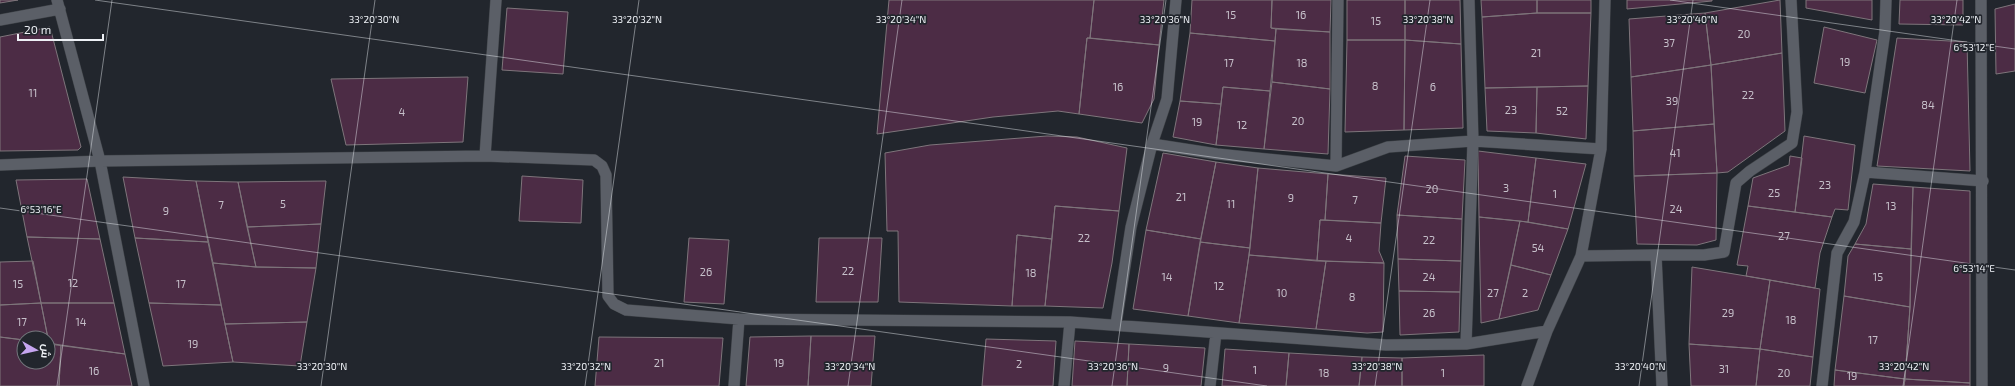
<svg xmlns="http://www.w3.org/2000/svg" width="2015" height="386" font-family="'Exo 2',Cairo,sans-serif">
	<rect width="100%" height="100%" fill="#22262d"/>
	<path fill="#4c2c45" stroke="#7e757b" d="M0,0H18L0,3Z
		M889,0H1094L1090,38H1087L1079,114L1058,111L993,117L877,134Z
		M1094,0H1164L1159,45L1090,38Z
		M1192,0H1272L1271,28L1276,29L1275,41L1190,33Z
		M1272,0H1331L1330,32L1271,28Z
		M1347,0H1405V40H1347Z
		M1405,0H1460L1461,44L1405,40Z
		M1481,0H1537V13L1482,17Z
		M1537,0H1591V13H1537Z
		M1627,0H1712V1L1627,9Z
		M1780,0L1782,53L1711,65L1705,13Z
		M1806,0H1872V20L1806,8Z
		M1900,0H1963V25L1899,24Z
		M2015,4V71L1996,74L1995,9Z
		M507,8L568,12L563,74L502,70Z
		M1537,13H1591L1588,86L1485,88L1482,17Z
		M1705,13L1711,65L1631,77L1629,19Z
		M50,27L81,147L78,150L0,151V37Z
		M1824,27L1877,40L1865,93L1814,83Z
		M1276,29L1330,32V89L1272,82Z
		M1190,33L1275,41L1270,91L1223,87L1221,104L1180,101Z
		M1087,38L1159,45L1154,99L1142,123L1079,114Z
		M1897,38L1967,42L1970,171L1877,166Z
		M1347,40H1405L1404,130L1345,132Z
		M1405,40L1461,44L1463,128L1404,130Z
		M1782,53L1785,131L1728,172L1717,173L1711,65Z
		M1711,65L1714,124L1633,131L1631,77Z
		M468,77L463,142L346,145L331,79Z
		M1272,82L1330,89L1328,154L1264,149Z
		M1588,86L1586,139L1536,133L1537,87Z
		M1223,87L1270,91L1264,149L1216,145Z
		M1537,87L1536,133L1487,131L1485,88Z
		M1180,101L1221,104L1216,145L1173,137Z
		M1714,124L1717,173L1634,176L1633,131Z
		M1047,136L1077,137L1127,148L1119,211L1055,206L1052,239L1017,235L1012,306L899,302L898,231H887L885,153L930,145Z
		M1804,136L1855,145L1848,210L1835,209L1832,217L1795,212Z
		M1478,151L1536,158L1528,222L1479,217Z
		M1163,153L1216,162L1201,239L1146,230Z
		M1405,156L1465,160L1462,219L1397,215Z
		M1790,156L1802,158L1795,212L1748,206L1753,178L1789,165Z
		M1536,158L1586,164L1568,229L1528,222Z
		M1216,162L1258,168L1250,248L1200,242Z
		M1258,168L1328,174L1325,220H1320L1317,261L1249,255Z
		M1717,173L1716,240L1697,245L1637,244L1634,176Z
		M1328,174L1386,178L1381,223L1325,220Z
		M522,176L583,180L581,223L519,221Z
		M123,177L196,181L208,242L135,238Z
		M87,179L100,239L27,237L16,180Z
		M196,181L238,182L256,267L213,263Z
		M326,181L321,224L247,227L238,182Z
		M1873,184L1913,187L1911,249L1855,244L1866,224Z
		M1913,187L1970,191V383L1905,379L1910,307Z
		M1055,206L1119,211L1112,263L1103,308L1045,306Z
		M1748,206L1832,217L1820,253L1815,288L1746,276L1748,266L1737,265Z
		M1397,215L1462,219L1461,261L1398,259Z
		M1479,217L1520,221L1499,319L1481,323Z
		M1320,220L1381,223L1379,251L1384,263L1317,261Z
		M1520,221L1568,229L1551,275L1511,265Z
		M321,224L316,268L256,267L247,227Z
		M1146,230L1201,239L1188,316L1133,309Z
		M1017,235L1052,239L1045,306H1012Z
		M27,237L100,239L114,303H41Z
		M135,238L208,242L221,305L149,303Z
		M689,238L729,240L724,304L684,302Z
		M819,238H882L878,302H816Z
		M1200,242L1250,248L1239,323L1188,316Z
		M1855,244L1911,249L1910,307L1844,296L1848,256Z
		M1249,255L1326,261L1316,329L1239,323Z
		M1398,259L1461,261L1460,292L1399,291Z
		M33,261L41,303L0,305V262Z
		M1326,261L1384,263L1383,332L1367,333L1316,329Z
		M213,263L256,267L316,268L307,322L225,324Z
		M1511,265L1551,275L1538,310L1499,319Z
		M1692,267L1770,280L1760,349L1689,344Z
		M1770,280L1820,289L1813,357L1760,349Z
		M1399,291L1460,292L1459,332L1400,335Z
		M1844,296L1910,307L1905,379L1835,370Z
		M41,303H114L125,354L49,344Z
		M41,303L48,338H24V340L0,337V305Z
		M149,303L221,305L233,362L163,366Z
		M307,322L300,366L233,362L225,324Z
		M811,336H875L871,386H808Z
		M811,336L808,386H746L750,337Z
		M0,337L24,340V362H48V343L61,345L59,386H0Z
		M599,337L723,338L719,386H595Z
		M986,339L1056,341L1053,386H982Z
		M1075,341L1129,344L1127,386H1072Z
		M1129,344L1205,348L1201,386H1127Z
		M1689,344L1760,349L1756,386H1691Z
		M61,345L125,354L132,386H59Z
		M1225,349L1289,353L1286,386H1222Z
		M1760,349L1813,357L1810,386H1756Z
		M1289,353L1362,357L1359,386H1286Z
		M1484,355V386H1402V358Z
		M1362,357L1402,358V386H1359Z
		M1835,370L1905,379L1904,386H1834Z
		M1905,379L1970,383V386H1904Z"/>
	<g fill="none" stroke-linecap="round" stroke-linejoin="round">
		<g stroke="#3d4146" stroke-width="12">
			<path id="minor" d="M57,0L100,161L144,386
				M1981,0L1982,386
				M0,20L60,9
				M1152,144L1217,154L1336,166L1388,147L1473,141L1601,149
				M485,156L496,0
				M0,165L100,161L485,156L594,160L602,166L606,175L608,296L614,304L626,310L739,319L1070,322
				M1336,166L1338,0
				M1865,172L1983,181
				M1656,255H1704L1724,252L1736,183L1750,171L1792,143L1797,112L1791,0
				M1581,256L1656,255L1662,386
				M1116,324L1131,227L1152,144L1167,99L1176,0
				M1466,344L1473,141L1469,0
				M734,386L739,319
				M1064,386L1070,322L1386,345L1466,344L1547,331
				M1210,386L1216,333
				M1527,386L1547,331L1581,256L1601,149L1605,0
				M1822,386L1837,253L1854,222L1865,172L1885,31L1886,0"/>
		</g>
		<use href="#minor" stroke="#5b5f67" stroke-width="11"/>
	</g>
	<path fill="none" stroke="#eef1f6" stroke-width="1" stroke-opacity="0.45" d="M95,0L2015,270M1670,0L2015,49M0,208L1267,386M57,386L112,0M321,386L375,0M585,386L639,0M848,386L902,0M1112,386L1166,0M1375,386L1430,0M1639,386L1693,0M1903,386L1957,0"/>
	<g text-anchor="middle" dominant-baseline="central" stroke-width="3.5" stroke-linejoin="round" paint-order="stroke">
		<g font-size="11" fill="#c6c0ca">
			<text x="1231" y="14">15</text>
			<text x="1301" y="14">16</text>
			<text x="1376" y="20">15</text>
			<text x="1744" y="33">20</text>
			<text x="1669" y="42">37</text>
			<text x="1536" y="52">21</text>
			<text x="1845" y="61">19</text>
			<text x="1229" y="62">17</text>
			<text x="1302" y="62">18</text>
			<text x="1375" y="85">8</text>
			<text x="1118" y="86">16</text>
			<text x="1433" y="86">6</text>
			<text x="33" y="92">11</text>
			<text x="1748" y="94">22</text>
			<text x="1672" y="100">39</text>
			<text x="1928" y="104">84</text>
			<text x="1511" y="109">23</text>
			<text x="1562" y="110">52</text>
			<text x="402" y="111">4</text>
			<text x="1298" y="120">20</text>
			<text x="1197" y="121">19</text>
			<text x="1242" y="124">12</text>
			<text x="1675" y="152">41</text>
			<text x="1825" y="184">23</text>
			<text x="1506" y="187">3</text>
			<text x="1432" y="188">20</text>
			<text x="1774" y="192">25</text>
			<text x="1555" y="193">1</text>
			<text x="1181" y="196">21</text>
			<text x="1291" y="197">9</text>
			<text x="1355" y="199">7</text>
			<text x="283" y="203">5</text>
			<text x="1231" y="203">11</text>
			<text x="221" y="204">7</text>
			<text x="1891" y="205">13</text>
			<text x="1676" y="208">24</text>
			<text x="166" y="210">9</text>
			<text x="1784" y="235">27</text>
			<text x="1084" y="237">22</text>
			<text x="1349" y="237">4</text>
			<text x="1429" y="239">22</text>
			<text x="1538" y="247">54</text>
			<text x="848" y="270">22</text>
			<text x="706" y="271">26</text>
			<text x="1031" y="272">18</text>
			<text x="1167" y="276">14</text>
			<text x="1429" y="276">24</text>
			<text x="1878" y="276">15</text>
			<text x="73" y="282">12</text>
			<text x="18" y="283">15</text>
			<text x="181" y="283">17</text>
			<text x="1219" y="285">12</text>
			<text x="1282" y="292">10</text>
			<text x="1493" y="292">27</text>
			<text x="1525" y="292">2</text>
			<text x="1352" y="296">8</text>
			<text x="1429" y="312">26</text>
			<text x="1728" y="312">29</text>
			<text x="1791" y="319">18</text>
			<text x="22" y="321">17</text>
			<text x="81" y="321">14</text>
			<text x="1873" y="339">17</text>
			<text x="193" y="343">19</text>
			<text x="659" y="362">21</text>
			<text x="779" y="362">19</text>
			<text x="1019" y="363">2</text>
			<text x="1166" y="367">9</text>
			<text x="1724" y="368">31</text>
			<text x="1255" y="369">1</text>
			<text x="94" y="370">16</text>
			<text x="1324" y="372">18</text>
			<text x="1443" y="372">1</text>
			<text x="1784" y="372">20</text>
			<text x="1852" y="375">19</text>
		</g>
	</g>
	<g font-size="10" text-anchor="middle" fill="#eef1f6" stroke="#22262d" stroke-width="3.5" stroke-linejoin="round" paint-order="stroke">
		<text x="374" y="23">33°20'30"N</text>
		<text x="637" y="23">33°20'32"N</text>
		<text x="901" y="23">33°20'34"N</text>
		<text x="1165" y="23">33°20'36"N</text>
		<text x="1428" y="23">33°20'38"N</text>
		<text x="1692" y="23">33°20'40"N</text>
		<text x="1956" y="23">33°20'42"N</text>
		<text x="1974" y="51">6°53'12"E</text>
		<text x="41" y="213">6°53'16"E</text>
		<text x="1974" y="272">6°53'14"E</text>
		<text x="322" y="370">33°20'30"N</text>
		<text x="586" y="370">33°20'32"N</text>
		<text x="850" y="370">33°20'34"N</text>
		<text x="1113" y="370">33°20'36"N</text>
		<text x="1377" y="370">33°20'38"N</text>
		<text x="1640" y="370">33°20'40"N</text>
		<text x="1904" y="370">33°20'42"N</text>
	</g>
	<g transform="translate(36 350) rotate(98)"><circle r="19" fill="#22262d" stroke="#74777d"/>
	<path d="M0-3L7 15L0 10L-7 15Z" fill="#c6a6f0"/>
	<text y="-6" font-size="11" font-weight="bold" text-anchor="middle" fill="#eef1f6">ش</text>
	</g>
	<path d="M18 34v6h85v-6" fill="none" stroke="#eef1f6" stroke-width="2"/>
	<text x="24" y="34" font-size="12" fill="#eef1f6" stroke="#22262d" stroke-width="3" paint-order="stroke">20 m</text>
</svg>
